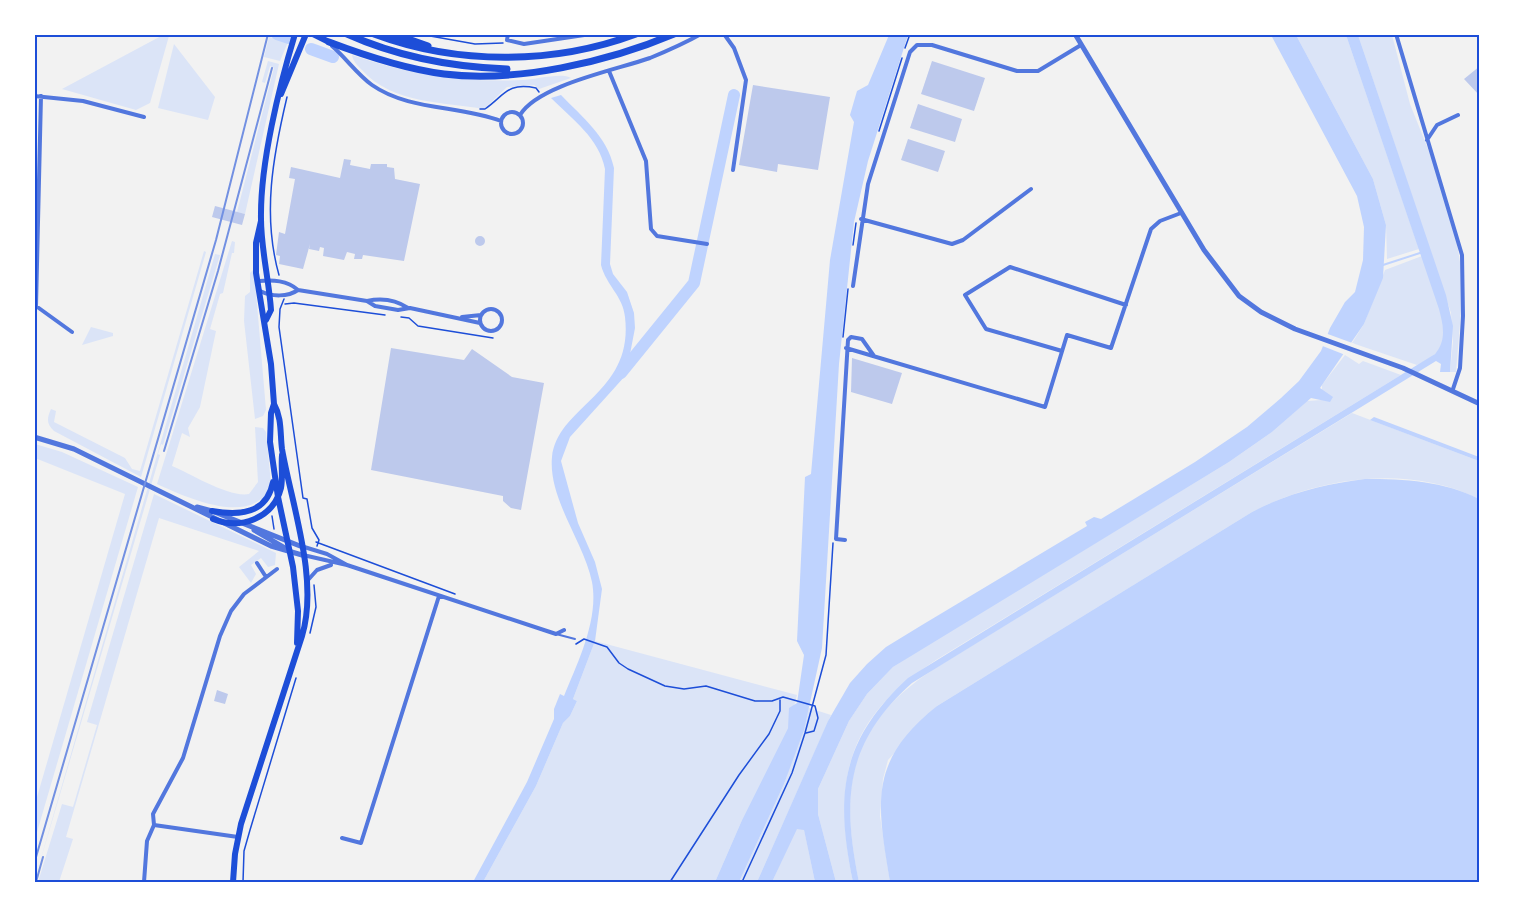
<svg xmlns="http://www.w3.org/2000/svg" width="1514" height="917" font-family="'PT Serif',serif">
	<rect width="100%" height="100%" fill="#f2f2f2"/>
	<path fill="#dbe4f7" d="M163,35L169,36L150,103L136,110L62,89Z
		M1296,35H1346L1419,249L1387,259L1386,225L1373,179Z
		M1358,35H1392L1410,104L1434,164L1455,232L1461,268V311L1456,372H1450L1453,342L1451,313Z
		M269,37L288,42L280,61L264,57Z
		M174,44L215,97L208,120L158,108Z
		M352,55C406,74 464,83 522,80C535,80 561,72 571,78L539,89L534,85L507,87L484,109C445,102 392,104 362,70C357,65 353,61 352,55Z
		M268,61L279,64L245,214L237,212L274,68L270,66L265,83L262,82Z
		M232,241L235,242L234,253H232L223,293L220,294L210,329L216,331L200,407L188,428L190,437L182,433L172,466C191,474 230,498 249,494L258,482L255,427L263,428L266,432L271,484L263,500L261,499C236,520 183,496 157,484Z
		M204,251L206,252L141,477L54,431C46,424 47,418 51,409L56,411L54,422L125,458L132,469L140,471Z
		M215,254L220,255L163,445L161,444L158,454L160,455L35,879Z
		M1422,256C1429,277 1452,328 1440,348C1435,356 1425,361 1417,365L1352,343L1364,324L1385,270Z
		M254,269L266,410L263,416L255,419L244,321L245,296L250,292V273Z
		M91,327L113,333V336L82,345Z
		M1345,355L1359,364L1363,361L1401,375L936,660C846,718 832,780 853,882H836L818,814V789L849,721L867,694L893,667L916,652L1229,462L1272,432L1307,401L1322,400V385Z
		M1352,413L1479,461V499C1408,464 1320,477 1252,512L937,706L888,760L883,779L880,816L890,882H859C839,788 848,725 934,669Z
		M35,444L62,452L138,487L35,839V804L125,494L35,458Z
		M154,494L276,553L275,565L268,567L261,558L251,565L256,574L251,583L239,567L259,551L159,518L66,837L73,839L59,882H38L62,804L73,807L97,725L87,722Z
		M595,641L797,695L788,728L742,820L715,882H483L536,786L563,723L570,716L577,701L573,699Z
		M809,708L831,715L757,882H739L784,784Z
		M796,829H804L815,882H772Z"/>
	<path fill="#bfd3fe" d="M889,35H908L868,161L854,222L839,364L822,648L804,730L784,784L739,882H715L742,820L788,728L789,708L797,703L804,655L797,641L805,477L811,474L830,260L854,122L850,115L857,91L868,85Z
		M1271,35H1296L1373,179L1386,225L1383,278L1364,324L1320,388L1333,397L1330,402L1311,398L1272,432L1229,462L893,667L867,694L849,721L818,789V814L836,882H815L804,830L797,829L772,882H757L828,721L850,683L867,664L886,647L922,625L1087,526L1085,522L1094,517L1101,519L1195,462L1247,427L1281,398L1299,381L1321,351L1330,328L1345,302L1355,292L1363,260L1364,227L1357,196Z
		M1346,35H1358L1446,295L1453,326L1450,372H1440L1441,364L1436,361L912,683C845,743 842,799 859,882H853C835,795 840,741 908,678L1435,354C1447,340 1443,325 1439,309Z
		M561,95C583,118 607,136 614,168L610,264L613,274L627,292L634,313L635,328L626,375L570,437L561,461L578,523L595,562L602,589L595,641L573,699L577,701L570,716L563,723L536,786L483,882H473L527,782L554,719V709L560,694L564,696C578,662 599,619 592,582C584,542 548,499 552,457C558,405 634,394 625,317C623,296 606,285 601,265L605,169C599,138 573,120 551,98Z
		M1374,417L1479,457V461L1370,420Z
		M1365,479C1405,479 1444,481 1479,499V882H890C877,803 868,761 937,706L1252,512C1288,493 1325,484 1365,479Z"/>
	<path fill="#f2f2f2" d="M1325,333L1355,344L1348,356L1320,345Z"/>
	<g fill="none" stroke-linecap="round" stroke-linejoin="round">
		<path stroke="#bfd3fe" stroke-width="2" d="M1383,265L1423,252"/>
		<path stroke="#bfd3fe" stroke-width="12" d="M277,34L289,38
			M311,49L333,57
			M621,373L694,283L734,95"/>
	</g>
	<path fill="#bdc9ec" d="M932,61L985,78L974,111L921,94Z
		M1480,66V96L1464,79Z
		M753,85L830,97L818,170L778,164L777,172L739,165Z
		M918,104L962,119L955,142L910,128Z
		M908,139L945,151L938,172L901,160Z
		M344,159L351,160L350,165L370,169L371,164H387V167L394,168L395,179L420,184L404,261L363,255L362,259H354L355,254L347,252L344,260L323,256L324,248L320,247L319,251L309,249L310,244L303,269L279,264L280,256L276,255L279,232L285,234L295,179L289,178L291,167L340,178Z
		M215,206L245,214L242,225L212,217Z
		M475 241a5 5 0 1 1 10 0a5 5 0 1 1-10 0Z
		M391,348L464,360L472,349L512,377L544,383L521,510L511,508L503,501V496L371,470Z
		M852,358L902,373L892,404L851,392Z
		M217,690L228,694L225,704L214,701Z"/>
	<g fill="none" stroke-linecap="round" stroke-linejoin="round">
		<path stroke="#1d4ed8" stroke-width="1.5" d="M419,34L475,44L503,43
			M905,48L910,34
			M480,109H485C505,95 507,82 536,88L539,92
			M879,131L902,58
			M853,245L856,223
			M279,275C262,215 273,156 287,97
			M284,299L280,309L279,327L303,498L307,499L312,528L319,540L317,546
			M285,304L294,303L385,315
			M401,317L409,318L418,326L493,338
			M843,337L848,289
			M272,516L274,529
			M316,542L455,594
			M310,633L316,607L314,585
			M576,644L584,639L607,647L619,663L628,669L665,686L684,689L706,686L755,701H772L783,697L815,706L818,718L814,731L806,733
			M243,882L244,851L250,830L296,678
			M670,882L739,775L769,734L780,711V700
			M742,882L792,773L805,733L826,655L833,543"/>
		<path stroke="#5277de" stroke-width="2" d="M556,634L575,639"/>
		<path stroke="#5277de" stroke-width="4" d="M508,34L507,40L524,44L591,34
			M724,34L734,48L746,80L733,170
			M1396,34L1462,255L1463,316L1460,368L1453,389
			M332,46C346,58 357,74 372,85C409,111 460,105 501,121
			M609,71L646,161L651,229L657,236L707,244
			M34,96L83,101L144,117
			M41,96L36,306L72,332
			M501 123a11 11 0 1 1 22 0a11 11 0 1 1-22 0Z
			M520,115C538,85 616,70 650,58C667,51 685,43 701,34
			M1427,140L1437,125L1458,115
			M861,219L952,244L963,240L1031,189
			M259,281C273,280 287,280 298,290L367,301L375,306L398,310L410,308L480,323
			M853,286L868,184L910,52L917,45H932L1017,71H1038L1081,45
			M260,291C272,297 288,297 298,290
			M367,301C381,298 396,300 408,308
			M480 320a11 11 0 1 1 22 0a11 11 0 1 1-22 0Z
			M462,317L481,315
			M846,348L1045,407L1067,335L1111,348L1151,229L1160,221L1181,213
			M1062,351L986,329L965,295L1010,267L1126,305
			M845,540L836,539L848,340L851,337L862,339L874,356
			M301,546L327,554L347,565
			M303,555L347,565L556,634L564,630
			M257,563L266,577
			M308,580L317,570L331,565
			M154,825L238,837
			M342,838L361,843L439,596
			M144,882L147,841L154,825L153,814L183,758L220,636L231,611L244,594L277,569"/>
		<path stroke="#5277de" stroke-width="5" d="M1075,34L1204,250L1239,296L1261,312L1295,329L1403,368L1480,404
			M34,437L74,449L271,546L302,555
			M197,507L212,511L300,546
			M254,530L290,551"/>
		<path stroke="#1d4ed8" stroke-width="6" d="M313,34L329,42
			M281,94L306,34
			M261,221L256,243V273L271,364L274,404L271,413L270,442L278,497L293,567L298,611L297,643
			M266,320L271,310C269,280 261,249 261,219C260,164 279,87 295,34
			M212,511C239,516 267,514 273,482
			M213,519C240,530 273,519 281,488C283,477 281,466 282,455
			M233,882L235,854L241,824L302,636C319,580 292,506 282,449C280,434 282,418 274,404"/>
		<path stroke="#1d4ed8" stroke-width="7" d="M347,34C398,57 452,67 507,69
			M374,34C457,65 553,65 636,34
			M394,34L428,46
			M329,42C366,56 405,69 444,74C516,83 608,62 674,34"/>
		<path stroke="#7290e2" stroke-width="2" d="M164,451L218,271L272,68
			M34,864L216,240L268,34
			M36,882L43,857"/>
	</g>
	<rect width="1514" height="917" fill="none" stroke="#ffffff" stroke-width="72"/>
	<rect x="36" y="36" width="1442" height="845" fill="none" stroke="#1d4ed8" stroke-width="2"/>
</svg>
